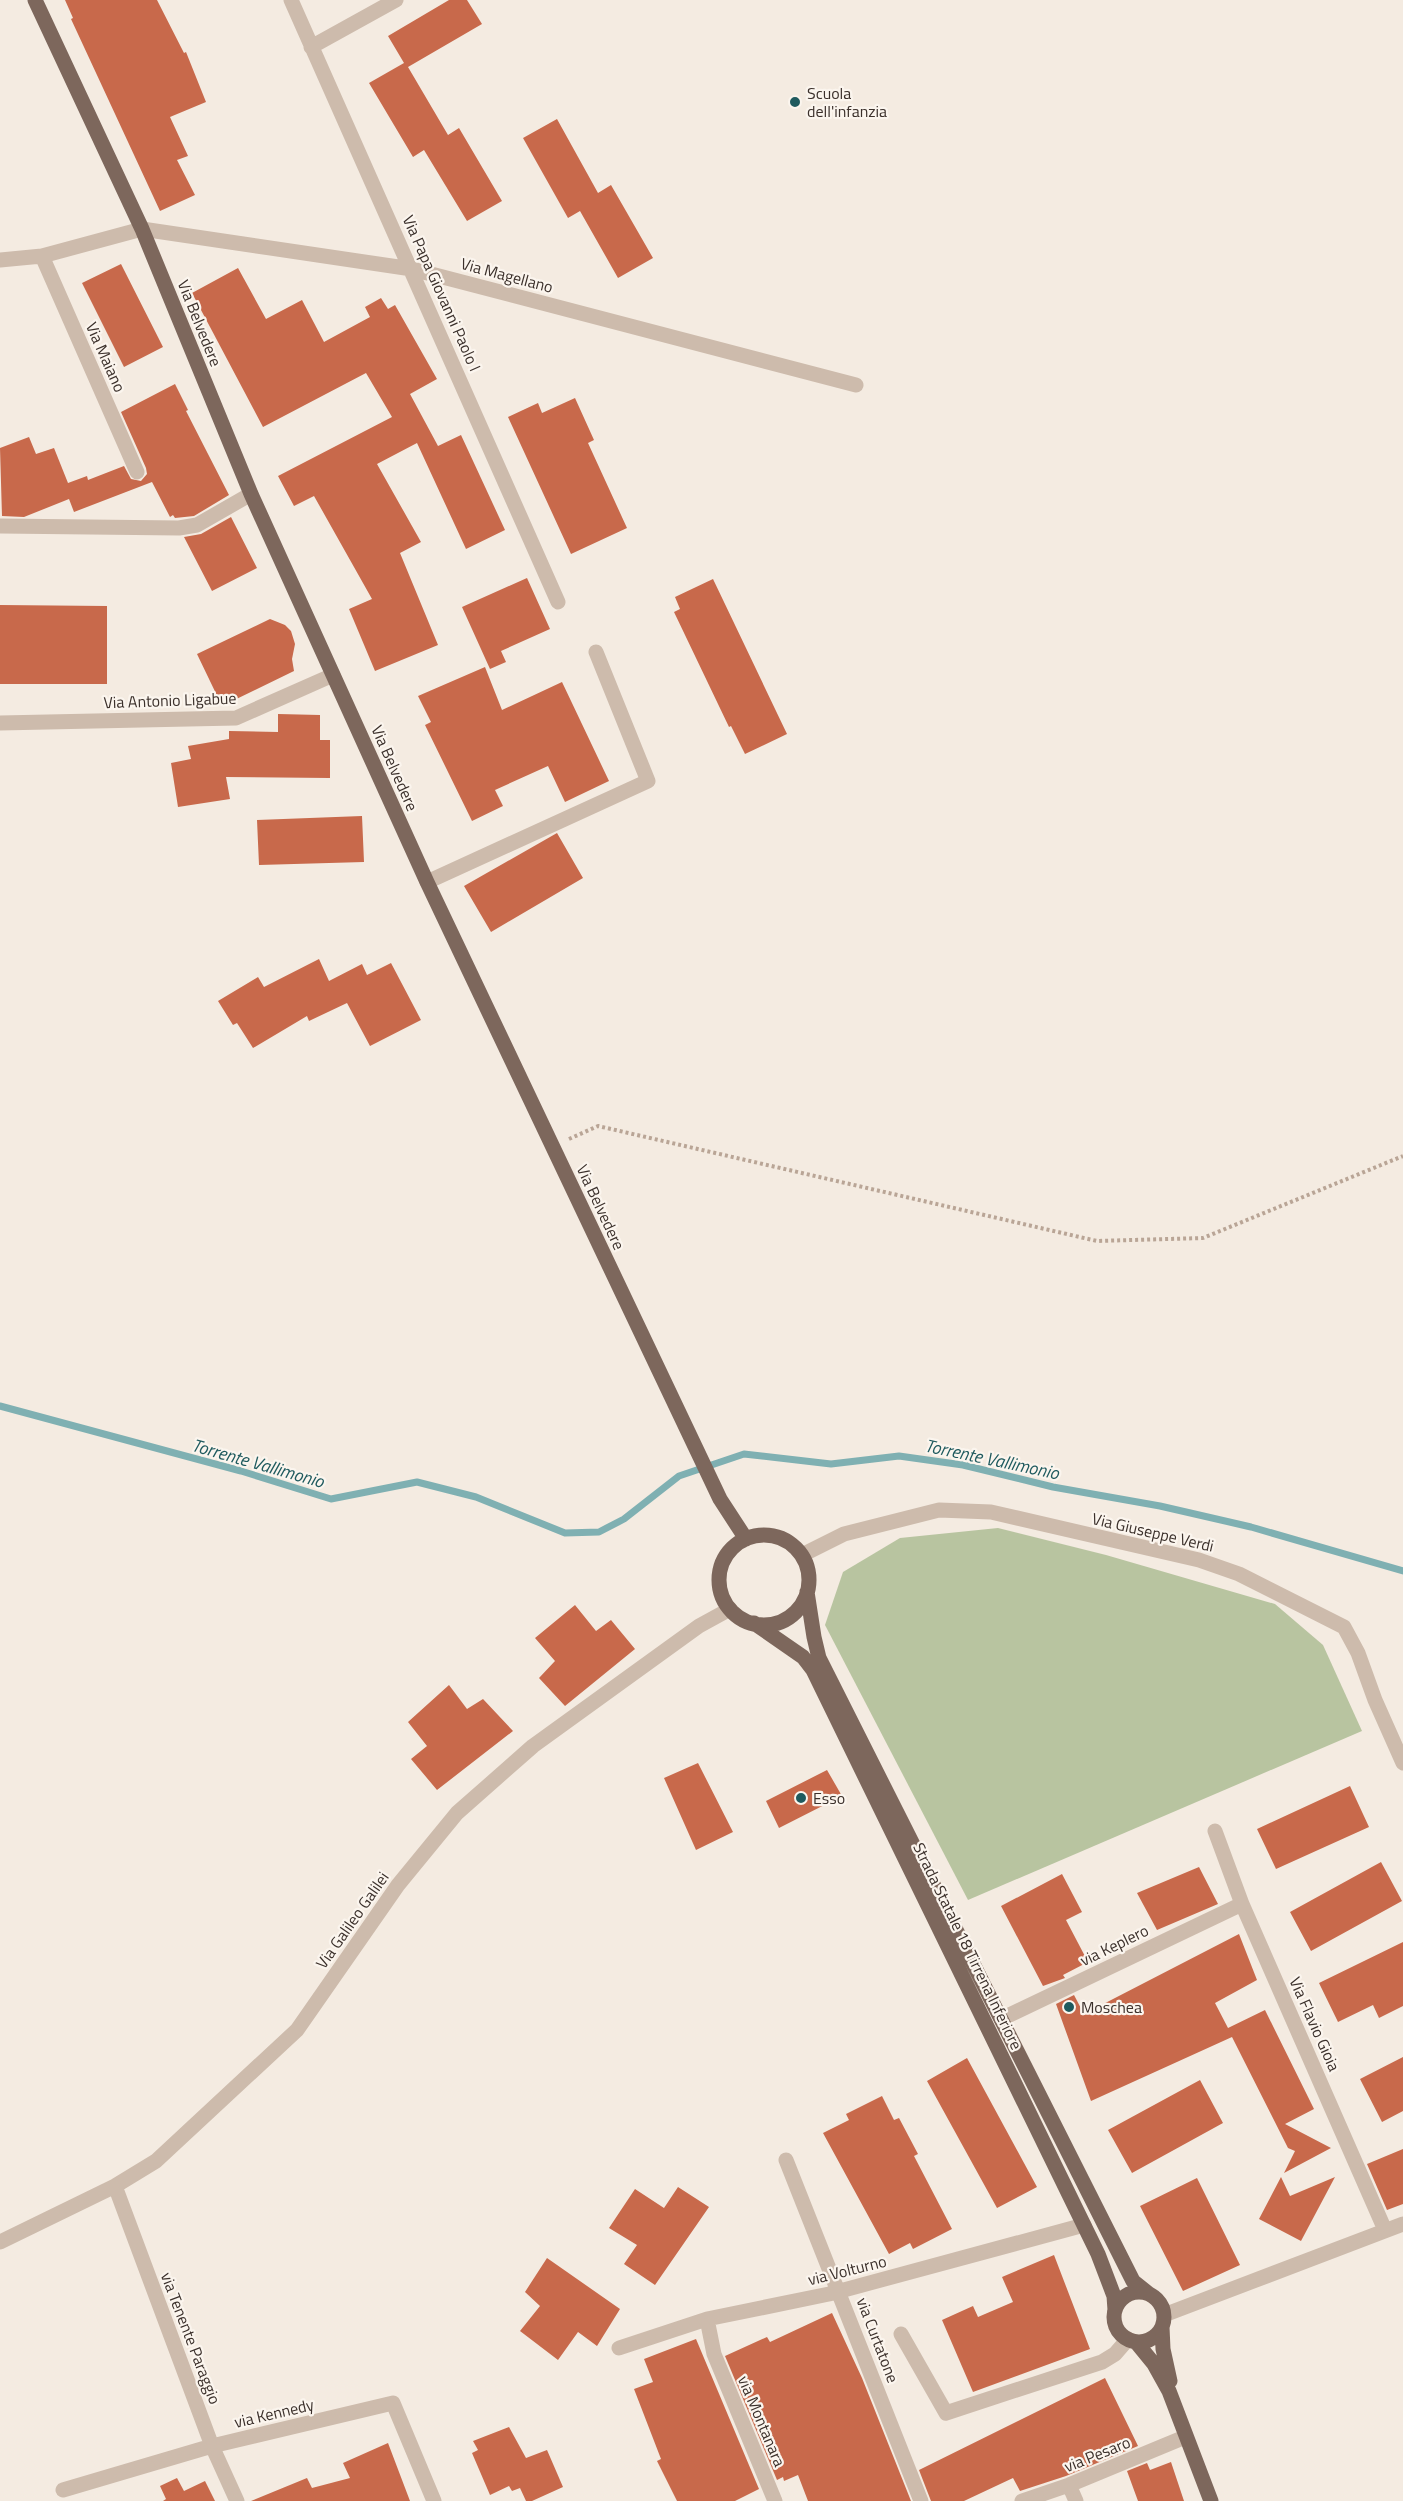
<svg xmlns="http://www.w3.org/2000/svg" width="1403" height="2501" font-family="'Titillium Web',sans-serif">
	<rect width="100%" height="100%" fill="#f4ebe1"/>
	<path fill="#b8c4a0" d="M998,1528L1106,1555L1275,1604L1323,1645L1362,1731L968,1900L825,1625L843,1572L900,1538Z"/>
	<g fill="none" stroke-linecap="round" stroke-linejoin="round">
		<path stroke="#7fb0b2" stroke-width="7" d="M0,1406L241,1471L331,1499L417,1482L476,1497L565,1533L599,1532L624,1519L679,1476L744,1454L831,1464L899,1456L963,1465L1053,1487L1160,1506L1251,1527L1403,1571"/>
	</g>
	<path fill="#c8694b" d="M65,0H157L184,53L186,52L206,102L170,117L188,156L177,160L195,195L160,211L71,19L73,18Z
		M449,0H467L482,24L408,67L448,135L459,128L502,201L467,221L424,150L413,157L369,83L404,63L388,36Z
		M557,119L598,193L611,185L653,258L618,278L580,211L568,218L523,138Z
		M121,264L163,347L124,367L82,283Z
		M238,268L266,319L302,300L324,342L370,317L365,307L381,298L388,309L395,305L437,379L410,394L438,446L461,435L505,530L466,549L417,443L377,464L421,542L400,553L438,645L375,671L349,609L372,599L314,496L294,506L278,476L392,417L366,373L263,427L192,293Z
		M175,384L188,410L186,411L229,495L194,516L175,518L173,515L170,517L152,482L74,512L69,499L24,517L2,516L0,448L29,437L36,454L54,448L68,483L87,476L88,480L124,466L131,479L141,481L147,474L146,468L121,412Z
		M575,398L594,440L588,443L627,528L571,554L508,417L538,403L542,413Z
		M231,517L257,568L212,591L184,537L201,534Z
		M527,578L550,629L501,651L506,662L490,669L462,607Z
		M713,579L787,734L745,754L731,726L729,727L674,612L680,609L675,597Z
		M0,605L107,606V684H0Z
		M270,619L285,625L291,631L295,644L292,659L294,671L222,706L197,654Z
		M485,667L502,710L562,682L609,781L565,802L548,766L495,790L503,806L472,821L425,725L431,722L418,696Z
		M278,714L320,715V740H330V778L226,777L230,799L178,807L171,763L191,759L188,746L229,739V731L278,732Z
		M362,816L364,862L259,865L257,820Z
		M557,833L583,878L491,932L464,886Z
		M319,959L329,981L362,964L367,975L391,963L421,1020L370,1046L347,1003L309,1021L307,1016L253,1048L237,1023L233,1025L218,1001L258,977L264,987Z
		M575,1605L596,1631L611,1620L635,1649L565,1706L539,1678L555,1661L535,1638Z
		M449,1685L467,1709L483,1699L513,1731L437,1790L411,1759L427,1746L408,1722Z
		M698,1763L733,1832L696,1850L664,1778Z
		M827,1770L842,1796L779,1828L766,1801Z
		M1350,1786L1369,1827L1276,1869L1257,1829Z
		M1381,1862L1402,1901L1311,1951L1290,1912Z
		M1199,1867L1218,1904L1157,1930L1137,1893Z
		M1062,1874L1082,1912L1066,1920L1088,1962L1063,1975L1065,1978L1043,1986L1001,1906Z
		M1239,1934L1257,1980L1215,2003L1228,2028L1265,2010L1314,2109L1285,2124L1331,2148L1284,2173L1295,2151L1288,2148L1232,2037L1091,2101L1056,2004L1074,1995L1084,2014Z
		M1403,1942V2006L1379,2018L1373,2005L1338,2022L1319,1983Z
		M1403,2057V2111L1382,2122L1360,2079Z
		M967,2058L1037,2187L997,2208L927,2081Z
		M1200,2080L1223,2123L1132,2173L1108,2130Z
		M882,2096L894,2120L899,2118L918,2154L914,2156L952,2229L913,2249L910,2243L889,2254L823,2133L849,2120L846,2114Z
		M1403,2149V2204L1387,2210L1367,2164Z
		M1281,2177L1290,2196L1335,2177L1301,2241L1259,2219Z
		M1197,2178L1240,2265L1183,2291L1140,2206Z
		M678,2187L709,2207L655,2285L624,2264L637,2245L609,2228L635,2189L664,2208Z
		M1054,2255L1090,2349L973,2392L942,2320L973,2306L978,2317L1013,2302L1002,2277Z
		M547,2258L620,2309L597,2346L578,2332L558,2360L520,2331L540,2306L525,2292Z
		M832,2313L862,2378L911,2501H808L798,2475L784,2481L783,2477L777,2480L725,2356L767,2337L770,2342Z
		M696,2339L759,2489L735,2501H677L657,2461L661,2459L634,2389L653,2382L644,2359Z
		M1105,2378L1138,2446L1066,2476L1020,2491L1013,2478L964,2501H931L919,2470Z
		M509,2427L526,2458L547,2450L563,2487L532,2501H526L520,2488L512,2491L509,2486L490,2495L472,2453L478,2450L473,2441Z
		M388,2443L410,2501H251L307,2478L312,2488L350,2478L343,2463Z
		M1171,2462L1184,2501H1138L1127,2471L1147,2463L1150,2470Z
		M177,2478L184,2491L205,2481L215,2501H163L166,2499L160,2486Z"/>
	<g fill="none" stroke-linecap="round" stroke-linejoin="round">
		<path stroke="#b9a596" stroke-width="4" stroke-dasharray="3 3" stroke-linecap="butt" d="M569,1139L598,1126L1097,1241L1203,1238L1403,1156"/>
		<path stroke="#cdbbac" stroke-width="15" d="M291,0L558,602
			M311,47L396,0
			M42,256L137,472
			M0,260L42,256L142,229L412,269L856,385
			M0,526L179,528L197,525L251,494
			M0,723L236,718L333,675
			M427,882L648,781L596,652
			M802,1555L844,1534L939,1510L991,1512L1199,1560L1239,1574L1344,1627L1358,1653L1375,1700L1403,1763
			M1215,1831L1242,1904L1385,2230
			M1001,2019L1242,1904
			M786,2160L921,2501
			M115,2186L212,2446L237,2501
			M0,2242L115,2186L156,2161L297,2030L398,1885L457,1813L533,1746L699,1626L730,1609
			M1164,2315L1403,2224
			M707,2319L714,2354L775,2501
			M901,2334L946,2413L1102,2362L1115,2354L1128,2339
			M619,2348L707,2319L829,2294L1084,2225
			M1069,2485L1076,2501
			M63,2490L212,2446L393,2403L434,2501
			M1022,2501L1069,2485L1185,2437"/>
		<path stroke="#7d675c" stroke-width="15" d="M35,0L142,229L251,494L427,882L720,1499L746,1539
			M719 1580a45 45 0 1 1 90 0a45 45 0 1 1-90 0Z
			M807,1592L814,1637L819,1658L1133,2281L1148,2293
			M754,1623L803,1657L813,1670L1098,2254L1114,2296L1115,2310
			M1114 2317a25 25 0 1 1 50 0a25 25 0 1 1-50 0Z
			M1162,2327L1163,2349L1170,2381
			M1136,2342L1154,2364L1169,2391L1211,2501"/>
	</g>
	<g fill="#1f5a5e" stroke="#fbf5ee" stroke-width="2">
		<circle cx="795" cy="102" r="6"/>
		<circle cx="801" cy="1798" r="6"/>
		<circle cx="1069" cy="2007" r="6"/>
	</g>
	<g text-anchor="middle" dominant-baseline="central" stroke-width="4.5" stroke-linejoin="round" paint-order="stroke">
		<g font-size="16" fill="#3b302b" stroke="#fbf5ee" text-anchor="start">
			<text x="807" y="93">Scuola<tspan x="807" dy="18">dell'infanzia</tspan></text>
			<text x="813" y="1798">Esso</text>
			<text x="1081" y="2007">Moschea</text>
		</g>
		<g font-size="16" fill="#3b302b" stroke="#fbf5ee">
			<text transform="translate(507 275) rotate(15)">Via Magellano</text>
			<text transform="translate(442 293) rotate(66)">Via Papa Giovanni Paolo I</text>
			<text transform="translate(200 323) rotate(68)">Via Belvedere</text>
			<text transform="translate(106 357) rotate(66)">Via Maiano</text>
			<text transform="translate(170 700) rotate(-2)">Via Antonio Ligabue</text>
			<text transform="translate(395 768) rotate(66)">Via Belvedere</text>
			<text transform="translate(601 1207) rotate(65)">Via Belvedere</text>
			<text transform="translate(1153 1532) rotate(13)">Via Giuseppe Verdi</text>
			<text transform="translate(352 1920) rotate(-55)">Via Galileo Galilei</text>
			<text transform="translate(1114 1945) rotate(-26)">via Keplero</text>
			<text transform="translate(968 1946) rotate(64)">Strada Statale 18 Tirrena Inferiore</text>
			<text transform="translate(1315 2024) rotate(66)">Via Flavio Gioia</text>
			<text transform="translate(847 2270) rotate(-14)">via Volturno</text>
			<text transform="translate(191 2338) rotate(69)">via Tenente Paraggio</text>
			<text transform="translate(878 2340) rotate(69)">via Curtatone</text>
			<text transform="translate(274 2413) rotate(-13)">via Kennedy</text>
			<text transform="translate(762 2421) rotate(67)">via Montanara</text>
			<text transform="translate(1097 2454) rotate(-22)">via Pesaro</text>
		</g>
		<g font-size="18" font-style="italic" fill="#1f5a5e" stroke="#fbf5ee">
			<text transform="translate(992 1459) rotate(12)">Torrente Vallimonio</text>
			<text transform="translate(258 1463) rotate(16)">Torrente Vallimonio</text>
		</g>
	</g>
</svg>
